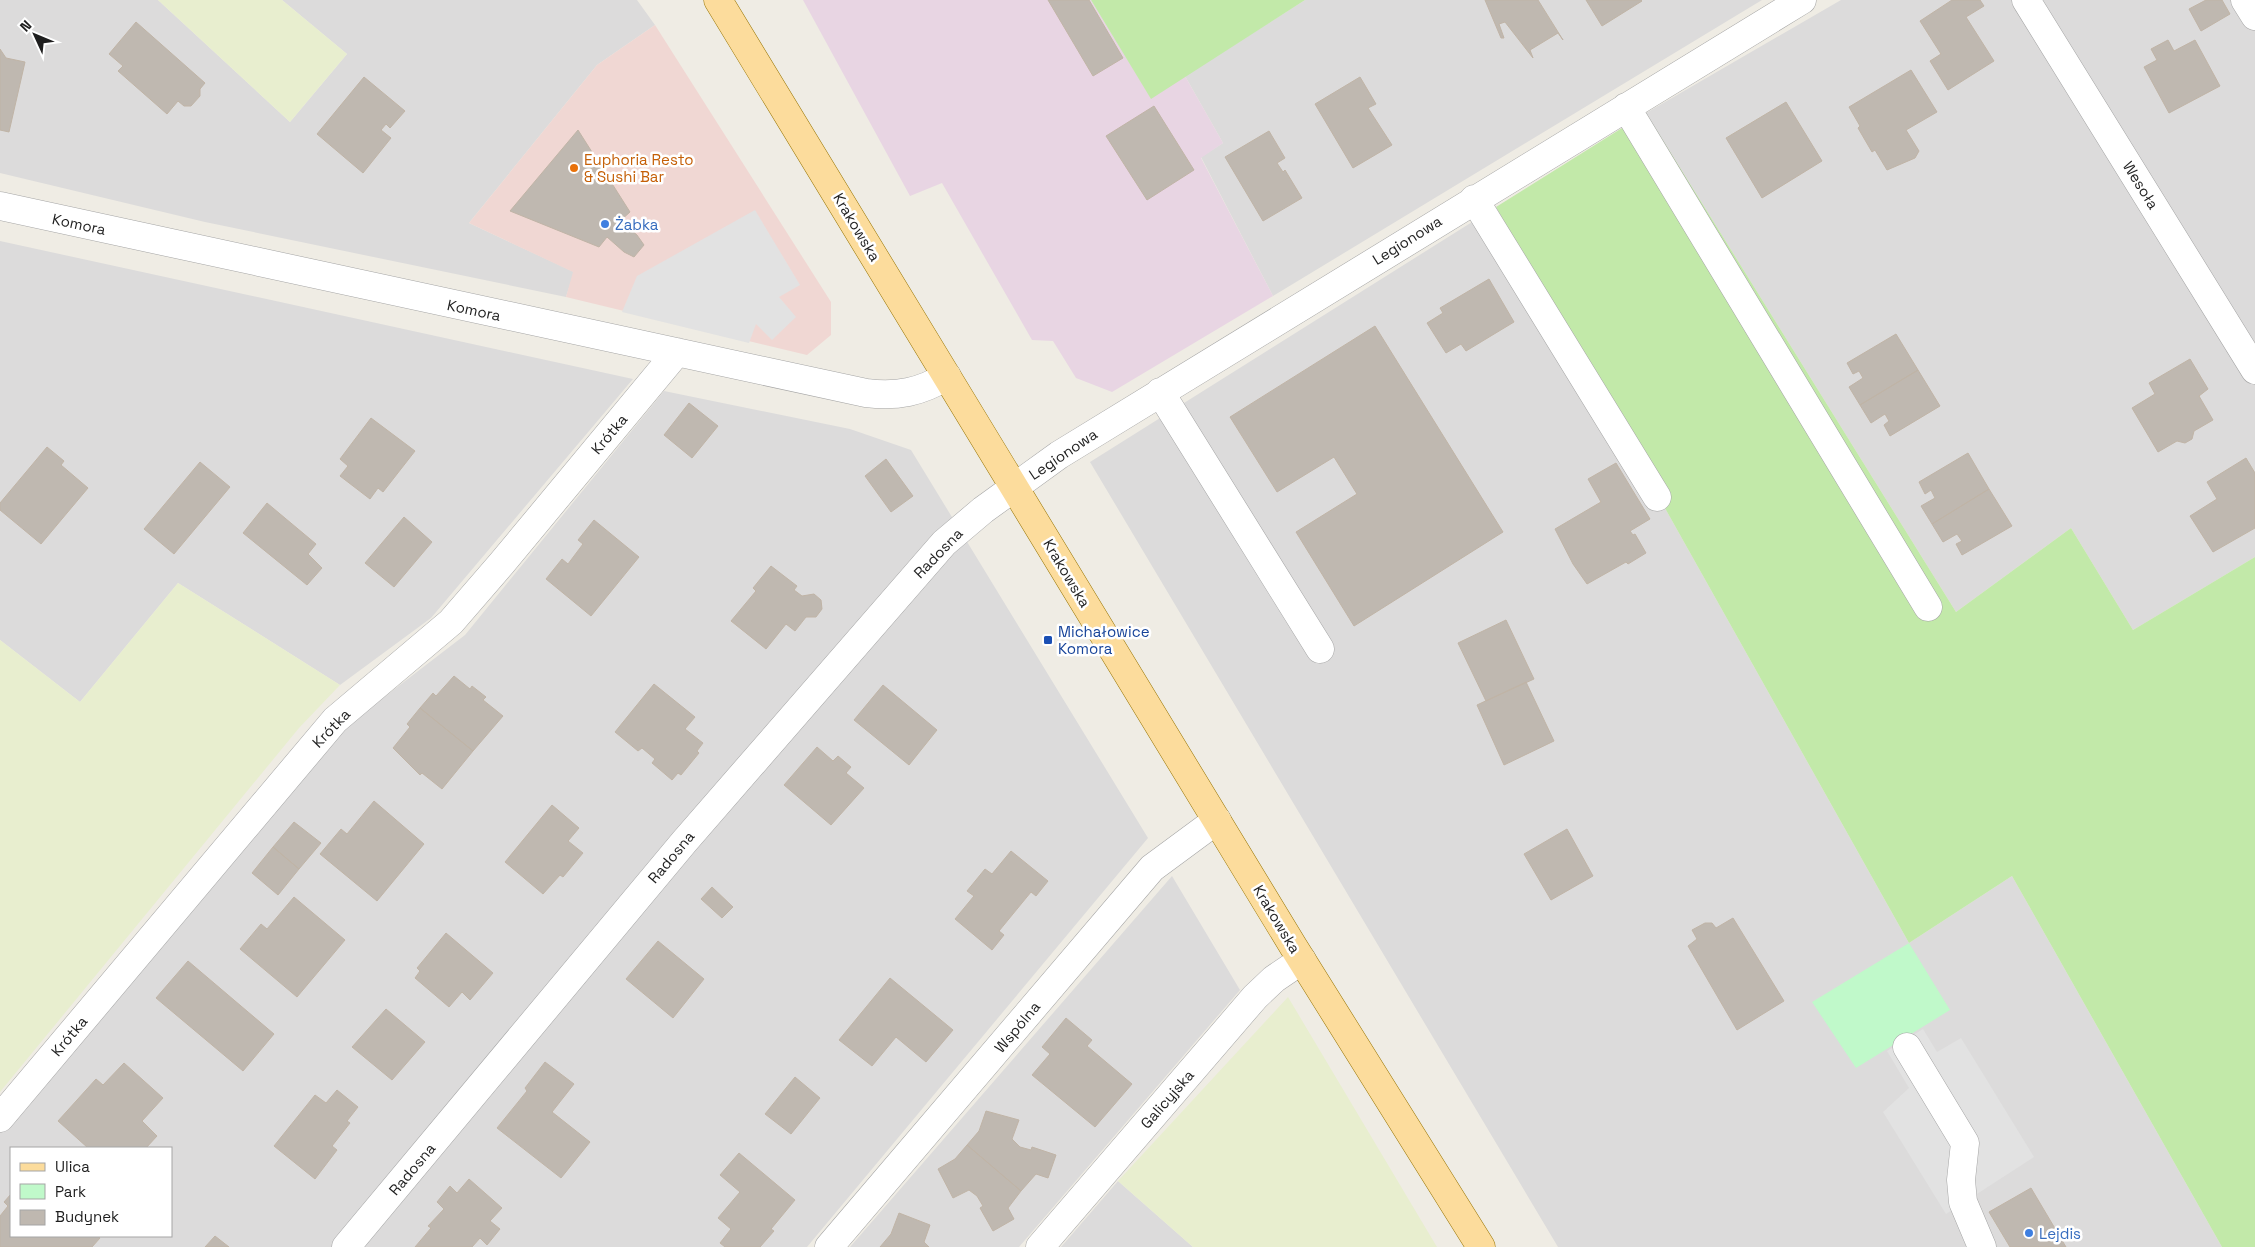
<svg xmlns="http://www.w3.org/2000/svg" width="2255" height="1247" font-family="'Space Grotesk',sans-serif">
	<rect width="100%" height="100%" fill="#efece4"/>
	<path fill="#dcdbdb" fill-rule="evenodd" d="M0,0H158L290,122L347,54L282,0H637L655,25L597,65L469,223L574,272L566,297L205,222L0,173Z
		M1305,0H1762L1273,296L1201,157L1223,143L1185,76Z
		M1841,0H2255V557L2133,630L2071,528L1956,612L1646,113Z
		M1496,207L1909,943L2012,876L2222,1247H1558L1090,462Z
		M0,241L633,379L431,618L340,685L178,583L80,702L0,640Z
		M664,391L850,429L911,450L1148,838L807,1247H0V1128L340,731L465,635ZM11,1148H171V1236H11Z
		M1172,876L1240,990L1019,1247H850Z
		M1118,1181L1193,1247H1061Z"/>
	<path fill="#f0d7d3" d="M655,25L831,302V335L807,355L566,297L573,272L469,223L597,65Z"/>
	<path fill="#e8d5e3" d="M803,0H1091L1151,98L1185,76L1223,143L1201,158L1273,296L1112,392L1076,378L1053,341L1032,340L942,183L910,196Z"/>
	<path fill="#e8eecf" d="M158,0H282L347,54L290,122Z
		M178,583L340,685L299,728L0,1092V640L80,702Z
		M1288,997L1437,1247H1193L1118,1181Z"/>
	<path fill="#c2e9a9" d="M1091,0H1305L1151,99Z
		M1646,113L1956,612L2071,528L2133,630L2255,557V1247H2222L2012,876L1909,943L1496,207Z"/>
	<path fill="#c0f9ca" d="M1909,943L1950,1010L1856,1068L1812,1002Z"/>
	<path fill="#e2e2e2" d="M755,210L800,285L779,297L796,317L772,340L756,324L749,343L622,312L637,276Z
		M1923,1029L1937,1052L1961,1038L2034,1157L1946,1214L1883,1112L1909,1088L1887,1051Z"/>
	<path fill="#bfb8b0" stroke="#c0b4a6" d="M1048,0H1089L1123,58L1093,76Z
		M1485,0H1538L1563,40L1558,33L1530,50L1533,58L1505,22L1499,24L1504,38H1501Z
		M1586,0H1641L1642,1L1602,26Z
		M1952,0H1980L1984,6L1966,17L1994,61L1948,90L1930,61L1941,54L1920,21Z
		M2206,0H2222L2230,14L2201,31L2189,9Z
		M136,22L205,83L200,89V96L191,106H184L178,101L167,114L118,71L123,66L109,54Z
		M2168,40L2174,51L2195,40L2220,86L2169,113L2144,67L2157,60L2151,49Z
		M0,49L6,58L25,62L9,132L0,130Z
		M1911,70L1937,112L1906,130L1919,151L1915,158L1887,170L1875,150L1872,152L1858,128L1860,126L1849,107Z
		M364,77L405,111L390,128L386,124L381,130L391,138L363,173L317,134Z
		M1360,77L1376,104L1368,108L1392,145L1353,168L1315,104Z
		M1786,102L1822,161L1762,198L1726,138Z
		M1154,106L1194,170L1147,200L1106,136Z
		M578,130L630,212L620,221L637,235L644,245L634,257L624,252L607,237L599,247L510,211Z
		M1269,131L1285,158L1277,163L1283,172L1285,170L1302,198L1263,221L1225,157Z
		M1489,279L1514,322L1466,351L1461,344L1446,353L1427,323L1443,313L1440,308Z
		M1375,326L1503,532L1354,626L1296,532L1357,494L1334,457L1277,492L1230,417Z
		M1896,334L1918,370L1860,405L1849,387L1863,378L1859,371L1853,374L1847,363Z
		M2190,359L2208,389L2199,396L2213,420L2194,431L2192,439L2185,443L2177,441L2158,452L2132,408L2155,394L2149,383Z
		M1918,370L1940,406L1890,436L1884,425L1889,421L1885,414L1871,423L1860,405Z
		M689,403L718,426L692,458L664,435Z
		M371,418L415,451L383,492L378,488L370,499L340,476L348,466L340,459Z
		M47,447L64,461L61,465L88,488L41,544L0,510V503Z
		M1968,453L1989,489L1932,524L1921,506L1935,498L1931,490L1925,494L1919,482Z
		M2246,458L2255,473V528L2213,552L2190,516L2217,499L2207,482Z
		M886,459L913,496L891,512L865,476Z
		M200,462L230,487L174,554L144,529Z
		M1616,463L1650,519L1630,531L1633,535L1635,534L1646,553L1628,564L1626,562L1587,584L1573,564L1555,529L1601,502L1588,479Z
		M1989,489L2012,526L1962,555L1956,544L1962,541L1957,534L1943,542L1932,524Z
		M267,503L316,544L308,554L322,568L307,585L243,533Z
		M404,517L432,542L394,587L365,563Z
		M594,520L639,557L591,616L546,579L562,559L568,564L583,544L578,540Z
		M771,566L797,586L794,590L802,596L814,594L821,600L822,609L816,617H806L795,631L786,624L766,649L731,621L756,591L753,588Z
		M1506,620L1534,679L1486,701L1458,643Z
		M454,676L470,689L472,686L486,697L483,700L503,716L473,751L420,708L433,693L436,696Z
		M1526,682L1554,741L1504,765L1477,705Z
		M654,684L695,717L685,729L703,743L697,751L699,753L681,775L678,773L672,780L652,763L655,759L642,748L638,751L615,732Z
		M883,685L937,730L909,765L854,720Z
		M420,708L473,751L442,789L422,773L420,775L393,748L410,727L407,724Z
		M817,747L833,761L838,756L851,767L846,773L864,788L831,825L784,785Z
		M374,801L424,844L377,901L320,854L341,829L347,834Z
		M552,805L579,828L568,841L583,853L563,877L560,875L543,894L505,862Z
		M294,822L321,843L299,869L273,847Z
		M1567,829L1593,876L1551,900L1524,854Z
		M273,847L299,869L278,895L252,873Z
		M1011,851L1048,881L1036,896L1031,892L999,931L1004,935L992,950L955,919L974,896L967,891L985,869L992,874Z
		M712,887L733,907L722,918L701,899Z
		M294,897L345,940L297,997L240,949L261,924L267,929Z
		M1733,918L1784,1001L1737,1030L1688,946L1697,939L1692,930L1705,923H1712L1716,928Z
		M446,933L493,973L470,1000L462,992L449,1007L415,978L420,971L417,968Z
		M658,941L704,979L673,1018L626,979Z
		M188,961L274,1034L243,1071L156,998Z
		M890,978L953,1030L926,1062L896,1037L872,1066L839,1040Z
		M386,1009L425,1042L392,1080L352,1047Z
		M1066,1018L1092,1040L1087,1046L1132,1084L1095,1127L1032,1075L1050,1054L1042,1047Z
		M545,1062L574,1084L552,1112L590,1142L561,1178L497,1128L527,1091L525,1088Z
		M124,1063L163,1098L142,1121L157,1136L146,1148H88L58,1121L96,1079L103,1085Z
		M795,1077L820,1098L791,1134L765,1114Z
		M337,1090L358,1107L347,1121L350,1123L332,1146L337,1150L315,1179L274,1146L315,1095L326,1103Z
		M986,1111L1019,1120L1012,1139L1020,1147L1031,1150L1032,1147L1056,1155L1048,1178L1036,1174L1021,1191L967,1145L979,1131Z
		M967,1145L1021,1191L1008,1208L1014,1219L993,1231L980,1208L983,1206L977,1196L969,1190L953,1198L938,1169L955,1159Z
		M739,1153L795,1200L771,1229L774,1231L760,1247H725L720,1243L731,1229L718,1218L740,1192L720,1175Z
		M469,1179L502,1208L490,1221L500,1229L487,1245L480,1238L472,1247H415L431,1228L428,1226L444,1209L437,1202L450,1186L457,1193Z
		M2031,1188L2066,1247H2010L1989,1212Z
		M11,1194V1236H97L100,1238L92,1247H0V1216L8,1206L4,1202Z
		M899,1213L930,1225L924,1242L929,1247H880L891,1234Z
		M215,1236L229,1247H205Z"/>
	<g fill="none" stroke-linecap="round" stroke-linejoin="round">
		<g stroke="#a5a5a5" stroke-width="29">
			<path id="minor" d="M2026,0L2255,370
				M2245,0L2255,16
				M1626,107L1928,607
				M1474,199L1657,497
				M0,206L866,393C897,397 921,392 947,376
				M1160,392L1320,649
				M1907,1047L1965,1143L1961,1180L1963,1202L1982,1247
				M0,1118L335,720L451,622L502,563L677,352
				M346,1247L684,842L944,543L983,510L1059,455L1802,0
				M829,1247L1152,868L1217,820
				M1040,1247L1255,997L1274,979L1302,960"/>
		</g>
		<g stroke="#977400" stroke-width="29">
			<path id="major" d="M718,0L1293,946L1481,1247"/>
		</g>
		<use href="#minor" stroke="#fff" stroke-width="28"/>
		<use href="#major" stroke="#fcdc9c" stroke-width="28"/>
	</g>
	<circle fill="#e8710a" stroke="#fff" stroke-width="2" cx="574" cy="168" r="5"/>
	<g fill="#3f7fe0" stroke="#fff" stroke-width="2">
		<circle cx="605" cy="224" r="5"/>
		<circle cx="2029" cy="1233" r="5"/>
	</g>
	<rect fill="#1a4fb4" stroke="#fff" stroke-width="2" x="1043" y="635" width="10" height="10" rx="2.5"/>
	<g text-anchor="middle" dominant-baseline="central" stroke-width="5" stroke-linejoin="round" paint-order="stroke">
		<g font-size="15" fill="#c56008" stroke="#fff" text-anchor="start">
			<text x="584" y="159">Euphoria Resto<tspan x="584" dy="17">&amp; Sushi Bar</tspan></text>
		</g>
		<g font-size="15" fill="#1e1e1e" stroke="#fff">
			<text transform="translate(2141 185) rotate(58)">Wesoła</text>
			<text transform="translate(79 224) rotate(12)">Komora</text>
			<text transform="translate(857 227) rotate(59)">Krakowska</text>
			<text transform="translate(1407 240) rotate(-32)">Legionowa</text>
			<text transform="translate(474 310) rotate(12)">Komora</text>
			<text transform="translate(609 434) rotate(-50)">Krótka</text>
			<text transform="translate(1063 454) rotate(-34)">Legionowa</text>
			<text transform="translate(938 553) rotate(-46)">Radosna</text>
			<text transform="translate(1067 573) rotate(59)">Krakowska</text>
			<text transform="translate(331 728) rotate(-46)">Krótka</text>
			<text transform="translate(671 857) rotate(-50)">Radosna</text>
			<text transform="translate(1277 919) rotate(59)">Krakowska</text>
			<text transform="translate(1017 1027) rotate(-50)">Wspólna</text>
			<text transform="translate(69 1036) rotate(-50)">Krótka</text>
			<text transform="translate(1167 1099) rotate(-49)">Galicyjska</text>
			<text transform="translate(412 1169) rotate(-50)">Radosna</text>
		</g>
		<g font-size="15" fill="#366cbe" stroke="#fff" text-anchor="start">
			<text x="615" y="224">Żabka</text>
			<text x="2039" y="1233">Lejdis</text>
		</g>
		<g font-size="15" fill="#164399" stroke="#fff" text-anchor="start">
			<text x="1058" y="631">Michałowice<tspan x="1058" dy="17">Komora</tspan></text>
		</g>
	</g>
	<rect x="10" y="1147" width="162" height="90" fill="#ffffff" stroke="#a5a5a5"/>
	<rect x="20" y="1163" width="25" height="8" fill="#fcdc9c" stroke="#a5a5a5"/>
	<text x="55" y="1172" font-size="15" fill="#1e1e1e">Ulica</text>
	<rect x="20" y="1184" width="25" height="15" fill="#c0f9ca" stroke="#a5a5a5"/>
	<text x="55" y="1197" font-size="15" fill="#1e1e1e">Park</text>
	<rect x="20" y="1210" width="25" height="15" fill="#bfb8b0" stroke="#a5a5a5"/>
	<text x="55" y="1222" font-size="15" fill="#1e1e1e">Budynek</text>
	<g transform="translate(35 35) rotate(314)" stroke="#ffffff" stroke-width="4" paint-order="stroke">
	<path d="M0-4L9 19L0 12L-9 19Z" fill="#1e1e1e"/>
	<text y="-8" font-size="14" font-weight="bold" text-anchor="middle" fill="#1e1e1e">N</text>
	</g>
</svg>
